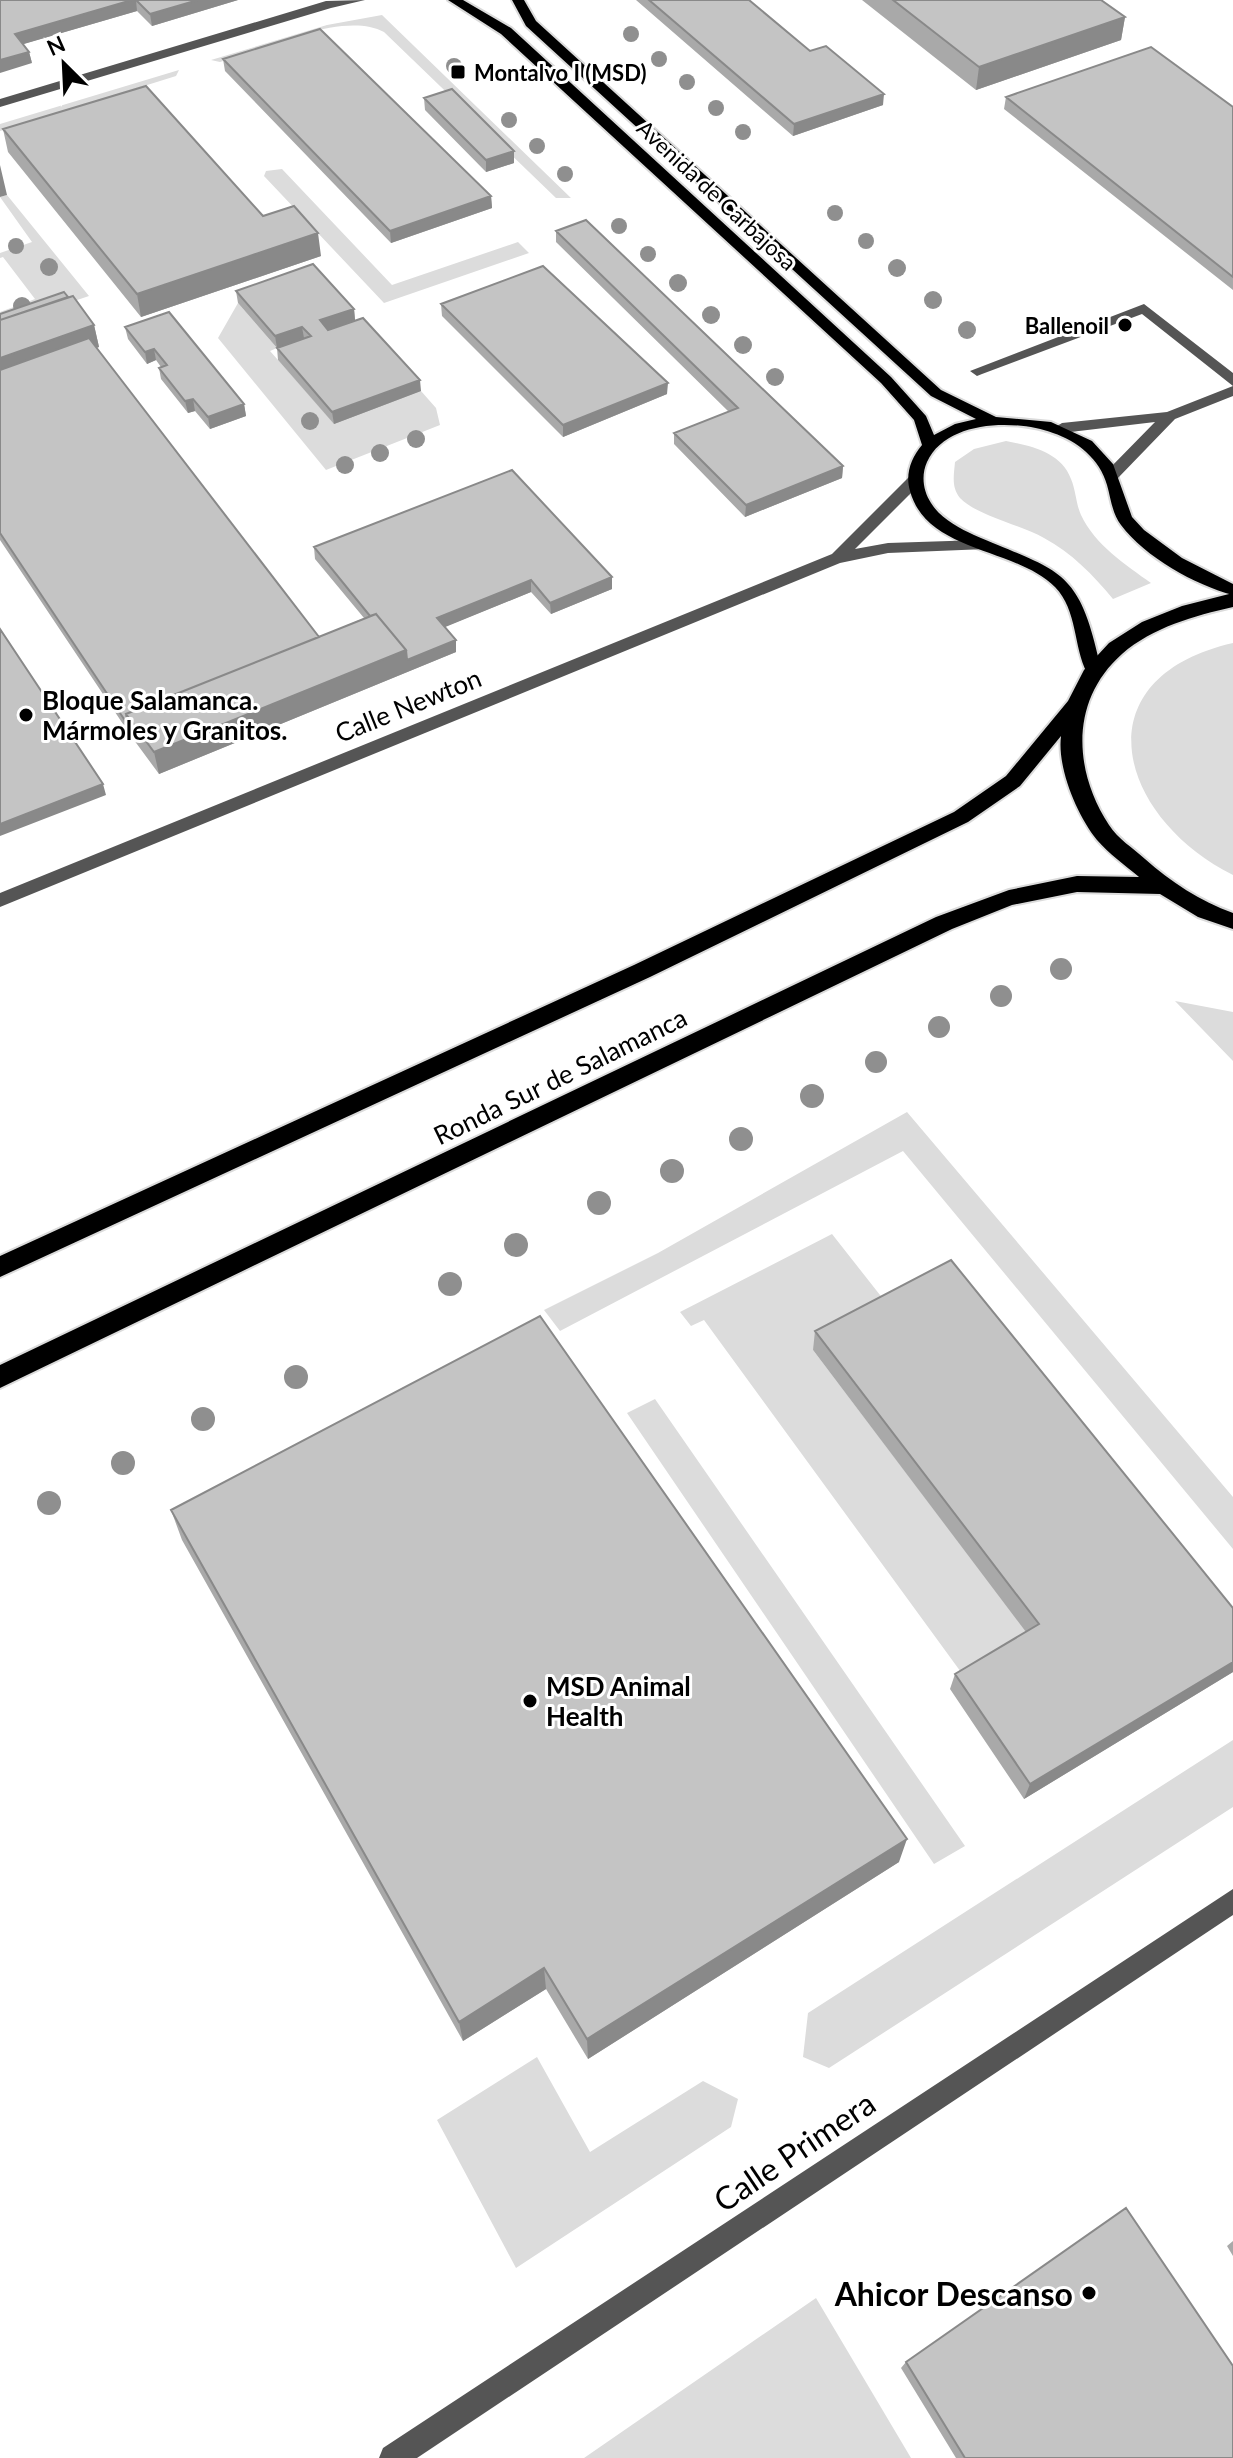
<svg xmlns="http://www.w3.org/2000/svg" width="1233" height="2458" font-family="Lato,sans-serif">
	<rect width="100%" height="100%" fill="#fff"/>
	<path fill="#dcdcdc" d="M382,15L571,198H556L384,32C344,10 262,49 220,62L211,60L327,25Z
		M179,70L176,76L0,131V124Z
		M282,169L392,285L518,242L529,253L384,303L264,176L266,171Z
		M7,195L89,296L0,326V312L35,299L3,257L0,258V253L32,242L0,197Z
		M238,303L277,348L270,351L334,423L421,391L436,408L440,425L326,470L218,338Z
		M1006,441C1031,446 1061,452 1071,479C1076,491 1076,504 1081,515C1095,545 1126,565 1151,583L1113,599C1093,575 1072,553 1044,538C1022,525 977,516 960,498C951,487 954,475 955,462L974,449Z
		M1233,643V875C1116,816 1080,678 1233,643Z
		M1175,1001L1233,1012V1061Z
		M907,1112L1233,1497V1549L903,1151L560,1331L544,1310L658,1253Z
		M832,1234L891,1309L813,1350L1033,1640L966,1679L704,1320L691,1326L680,1312Z
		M655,1399L965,1846L934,1864L627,1413Z
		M1233,1740V1807L829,2068L803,2057L808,2013Z
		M537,2057L590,2152L703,2081L738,2099L731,2127L516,2268L437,2120Z
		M816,2298L911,2458H584Z"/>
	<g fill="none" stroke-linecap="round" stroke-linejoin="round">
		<g stroke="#dbdbdb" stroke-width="4">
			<path id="major" d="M448,0H463L511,28L891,377L926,416L934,435L955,424L976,419L931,396L526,26L512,0H524L536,21L941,390L996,417L1051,422L1092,441L1113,464L1132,517L1144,530L1182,558L1233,584V595C1195,585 1145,557 1121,525C1112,513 1111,499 1107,485C1100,459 1077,441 1053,433C1015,419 946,420 927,462C921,475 923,491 931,503C940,518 959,528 974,535C1062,573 1079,567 1101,669L1093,675L1087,673C1073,646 1078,611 1055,587C1015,547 927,553 910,491C905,474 911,458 922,445L914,420L881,383L501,34Z"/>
		</g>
		<g stroke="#dbdbdb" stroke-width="4">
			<path id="highway" d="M1233,593V607C1194,616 1153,627 1122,654C1070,700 1073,770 1109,825C1118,839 1133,848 1145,859C1171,882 1200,901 1233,913V929L1198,917L1160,894L1077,892L1012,905L952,929L0,1388V1365L936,917L1009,890L1077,876L1139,877C1125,865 1109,854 1097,840C1077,815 1057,768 1061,736L1020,786L968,822L650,977L0,1277V1256L634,965L954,812L1006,776L1068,701L1084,670L1109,643L1142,622L1182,606Z"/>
		</g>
		<path fill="#555" fill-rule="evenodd" d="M365,0L331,8L0,107V99L326,1Z
			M1144,304L1233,373V386L1142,314L982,374L977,376L970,371Z
			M1233,386V396L1175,419L1117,479H1107V471L1155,422L1062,433L1054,428L1062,423L1167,412Z
			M914,476L922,481L919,485L855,549L888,543L980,540L986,541V549L888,553L840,563L0,907V893L832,554L909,477Z
			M1233,1889V1915L417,2458H379L383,2448Z"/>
		<use href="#major" fill="#000" fill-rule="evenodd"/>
		<use href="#highway" fill="#000" fill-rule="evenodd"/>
	</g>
	<g fill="#8f8f8f">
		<circle cx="631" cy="34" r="8"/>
		<circle cx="659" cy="59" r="8"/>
		<circle cx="454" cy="66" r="8"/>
		<circle cx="687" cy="82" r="8"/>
		<circle cx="716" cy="108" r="8"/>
		<circle cx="509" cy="120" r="8"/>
		<circle cx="743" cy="132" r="8"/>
		<circle cx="537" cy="146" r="8"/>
		<circle cx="565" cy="174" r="8"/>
		<circle cx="835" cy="213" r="8"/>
		<circle cx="619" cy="226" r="8"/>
		<circle cx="866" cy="241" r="8"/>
		<circle cx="16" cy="246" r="8"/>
		<circle cx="648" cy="254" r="8"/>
		<circle cx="49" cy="267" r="9"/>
		<circle cx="897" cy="268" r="9"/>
		<circle cx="678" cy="283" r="9"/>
		<circle cx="933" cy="300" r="9"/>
		<circle cx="22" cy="306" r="9"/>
		<circle cx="711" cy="315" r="9"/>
		<circle cx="967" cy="330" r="9"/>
		<circle cx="743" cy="345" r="9"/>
		<circle cx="775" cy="377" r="9"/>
		<circle cx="310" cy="421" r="9"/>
		<circle cx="416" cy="439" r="9"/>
		<circle cx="380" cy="453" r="9"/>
		<circle cx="345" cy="465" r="9"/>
		<circle cx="1061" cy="969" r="11"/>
		<circle cx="1001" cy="996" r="11"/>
		<circle cx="939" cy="1027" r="11"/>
		<circle cx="876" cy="1062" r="11"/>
		<circle cx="812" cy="1096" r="12"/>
		<circle cx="741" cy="1139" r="12"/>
		<circle cx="672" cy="1171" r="12"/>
		<circle cx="599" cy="1203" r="12"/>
		<circle cx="516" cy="1245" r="12"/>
		<circle cx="450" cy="1284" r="12"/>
		<circle cx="296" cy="1377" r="12"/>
		<circle cx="203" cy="1419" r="12"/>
		<circle cx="123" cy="1463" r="12"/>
		<circle cx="49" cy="1503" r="12"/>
	</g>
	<path fill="#a9a9a9" d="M0,0H238L152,26L137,11L23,44L29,52L32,63Z
		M636,0H749L810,51L883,105L793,136Z
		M862,0H1101L1125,17L1121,40L976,90Z
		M223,59L491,196L492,208L391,243L225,71Z
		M1006,97L1233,107V290L1004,109Z
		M424,98L514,163L486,172L425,110Z
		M3,129L263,216L321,256L141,317L8,152Z
		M556,231L843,466L842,478L745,517L674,444V433L729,412L556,242Z
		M236,291L354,309L355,320L421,391L334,424L278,360L277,348L238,303Z
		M441,304L667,394L563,437L442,316Z
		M0,314L94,325L99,347L96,348L319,637L364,618L315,559L314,547L612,577V589L551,614L531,592L444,627L456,640V652L159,774L131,736L0,540Z
		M125,327L244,404L246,416L210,429L195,411L188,413L161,379L159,368L161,367L156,360L147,364L128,339Z
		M815,1331L1233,1608V1672L1024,1799L950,1689L955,1674L1026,1632L813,1350Z
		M171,1510L899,1862L588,2059L546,1989L463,2041L182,1540Z
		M1233,2241V2256L1227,2246Z
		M906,2362L1233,2458H956L901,2368Z"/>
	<path fill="#898989" d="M132,0H136L137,11L17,46L15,34Z
		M198,0H238L152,26L150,14Z
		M1125,17L1121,40L976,90L979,67Z
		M29,52L32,63L0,73V60Z
		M884,94L883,105L793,136L794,124Z
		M514,151V163L486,172V160Z
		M0,165L7,195L0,197Z
		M491,196L492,208L391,243L390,231Z
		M318,233L321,256L141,317L137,294Z
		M354,309L355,320L322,332L320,320Z
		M94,325L99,347L0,383V358Z
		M302,327L304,338L277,348L275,336Z
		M154,349L156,360L147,364L145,352Z
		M420,380L421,391L334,424L332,412Z
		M668,383L667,394L563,437V425Z
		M193,399L195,411L188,413L185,401Z
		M244,404L246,416L210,429L208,417Z
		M843,466L842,478L745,517L746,505Z
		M612,577V589L551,614L550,603Z
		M531,580V592L438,630L437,618Z
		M456,640V652L159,774L154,752L406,650Z
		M103,784L106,795L0,836V824Z
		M1233,1662V1672L1024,1799L1030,1784Z
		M907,1839L899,1862L588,2059L587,2039Z
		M544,1968L546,1989L463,2041L459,2022Z"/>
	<path fill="#c4c4c4" stroke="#898989" stroke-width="2" d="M0,0H132L15,34L29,52L0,60Z
		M136,0H198L150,14Z
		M649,0H749L810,51L826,46L884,94L794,124Z
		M893,0H1101L1125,17L979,67Z
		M320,29L491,196L390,231L223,59Z
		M1151,47L1233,107V277L1006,97Z
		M146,86L263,216L294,206L318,233L137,294L3,129Z
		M452,89L514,151L486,160L424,98Z
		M586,220L843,466L746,505L674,433L738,408L556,231Z
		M313,264L354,309L320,320L328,330L363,318L420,380L332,412L277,348L311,336L302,327L275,336L236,291Z
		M543,266L668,383L563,425L441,304Z
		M64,292L68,297L0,320V314Z
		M73,296L94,325L0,358V320Z
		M169,312L244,404L208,417L193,399L185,401L159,368L167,365L154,349L145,352L125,327Z
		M89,338L319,637L126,714L128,725L0,533V370Z
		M512,470L612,577L550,603L531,580L437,618L456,640L407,660L406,650L376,614L370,616L314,547Z
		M376,614L406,650L154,752L126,714Z
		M0,629L103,784L0,824Z
		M951,1260L1233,1608V1662L1030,1784L955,1674L1039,1624L815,1331Z
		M540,1316L907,1839L587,2039L544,1968L459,2022L171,1510Z
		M1126,2208L1233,2366V2458H965L906,2362Z"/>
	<g fill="#000" stroke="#fff" stroke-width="3">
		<rect x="450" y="64" width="16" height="16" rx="4"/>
		<circle cx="1125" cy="325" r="8"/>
		<circle cx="26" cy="715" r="8"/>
		<circle cx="530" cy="1701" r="8"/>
		<circle cx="1089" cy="2293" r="8"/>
	</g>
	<g text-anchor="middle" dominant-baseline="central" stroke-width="6" stroke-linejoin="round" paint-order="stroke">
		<g font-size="22" font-weight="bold" fill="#000" stroke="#fff" text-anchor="start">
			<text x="474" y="72">Montalvo I (MSD)</text>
			<text x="1109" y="325" text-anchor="end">Ballenoil</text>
		</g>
		<g font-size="22" fill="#000" stroke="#fff">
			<text transform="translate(717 195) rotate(43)">Avenida de Carbajosa</text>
		</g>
		<g font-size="26" font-weight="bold" fill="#000" stroke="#fff" text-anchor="start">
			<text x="42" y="700">Bloque Salamanca.<tspan x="42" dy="30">Mármoles y Granitos.</tspan></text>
			<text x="546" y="1686">MSD Animal<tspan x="546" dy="30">Health</tspan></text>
		</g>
		<g font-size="26" fill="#000" stroke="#fff">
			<text transform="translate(408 705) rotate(-22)">Calle Newton</text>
			<text transform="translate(560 1076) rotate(-26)">Ronda Sur de Salamanca</text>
		</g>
		<g font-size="32" fill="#000" stroke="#fff">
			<text transform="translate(794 2151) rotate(-34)">Calle Primera</text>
		</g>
		<g font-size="32" font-weight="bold" fill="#000" stroke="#fff" text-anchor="end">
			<text x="1073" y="2293">Ahicor Descanso</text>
		</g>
	</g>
	<g transform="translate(64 64) rotate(336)" stroke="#ffffff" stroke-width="6" paint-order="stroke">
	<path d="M0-6L14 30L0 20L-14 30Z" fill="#000000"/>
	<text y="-12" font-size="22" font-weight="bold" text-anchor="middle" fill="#000000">N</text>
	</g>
</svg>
